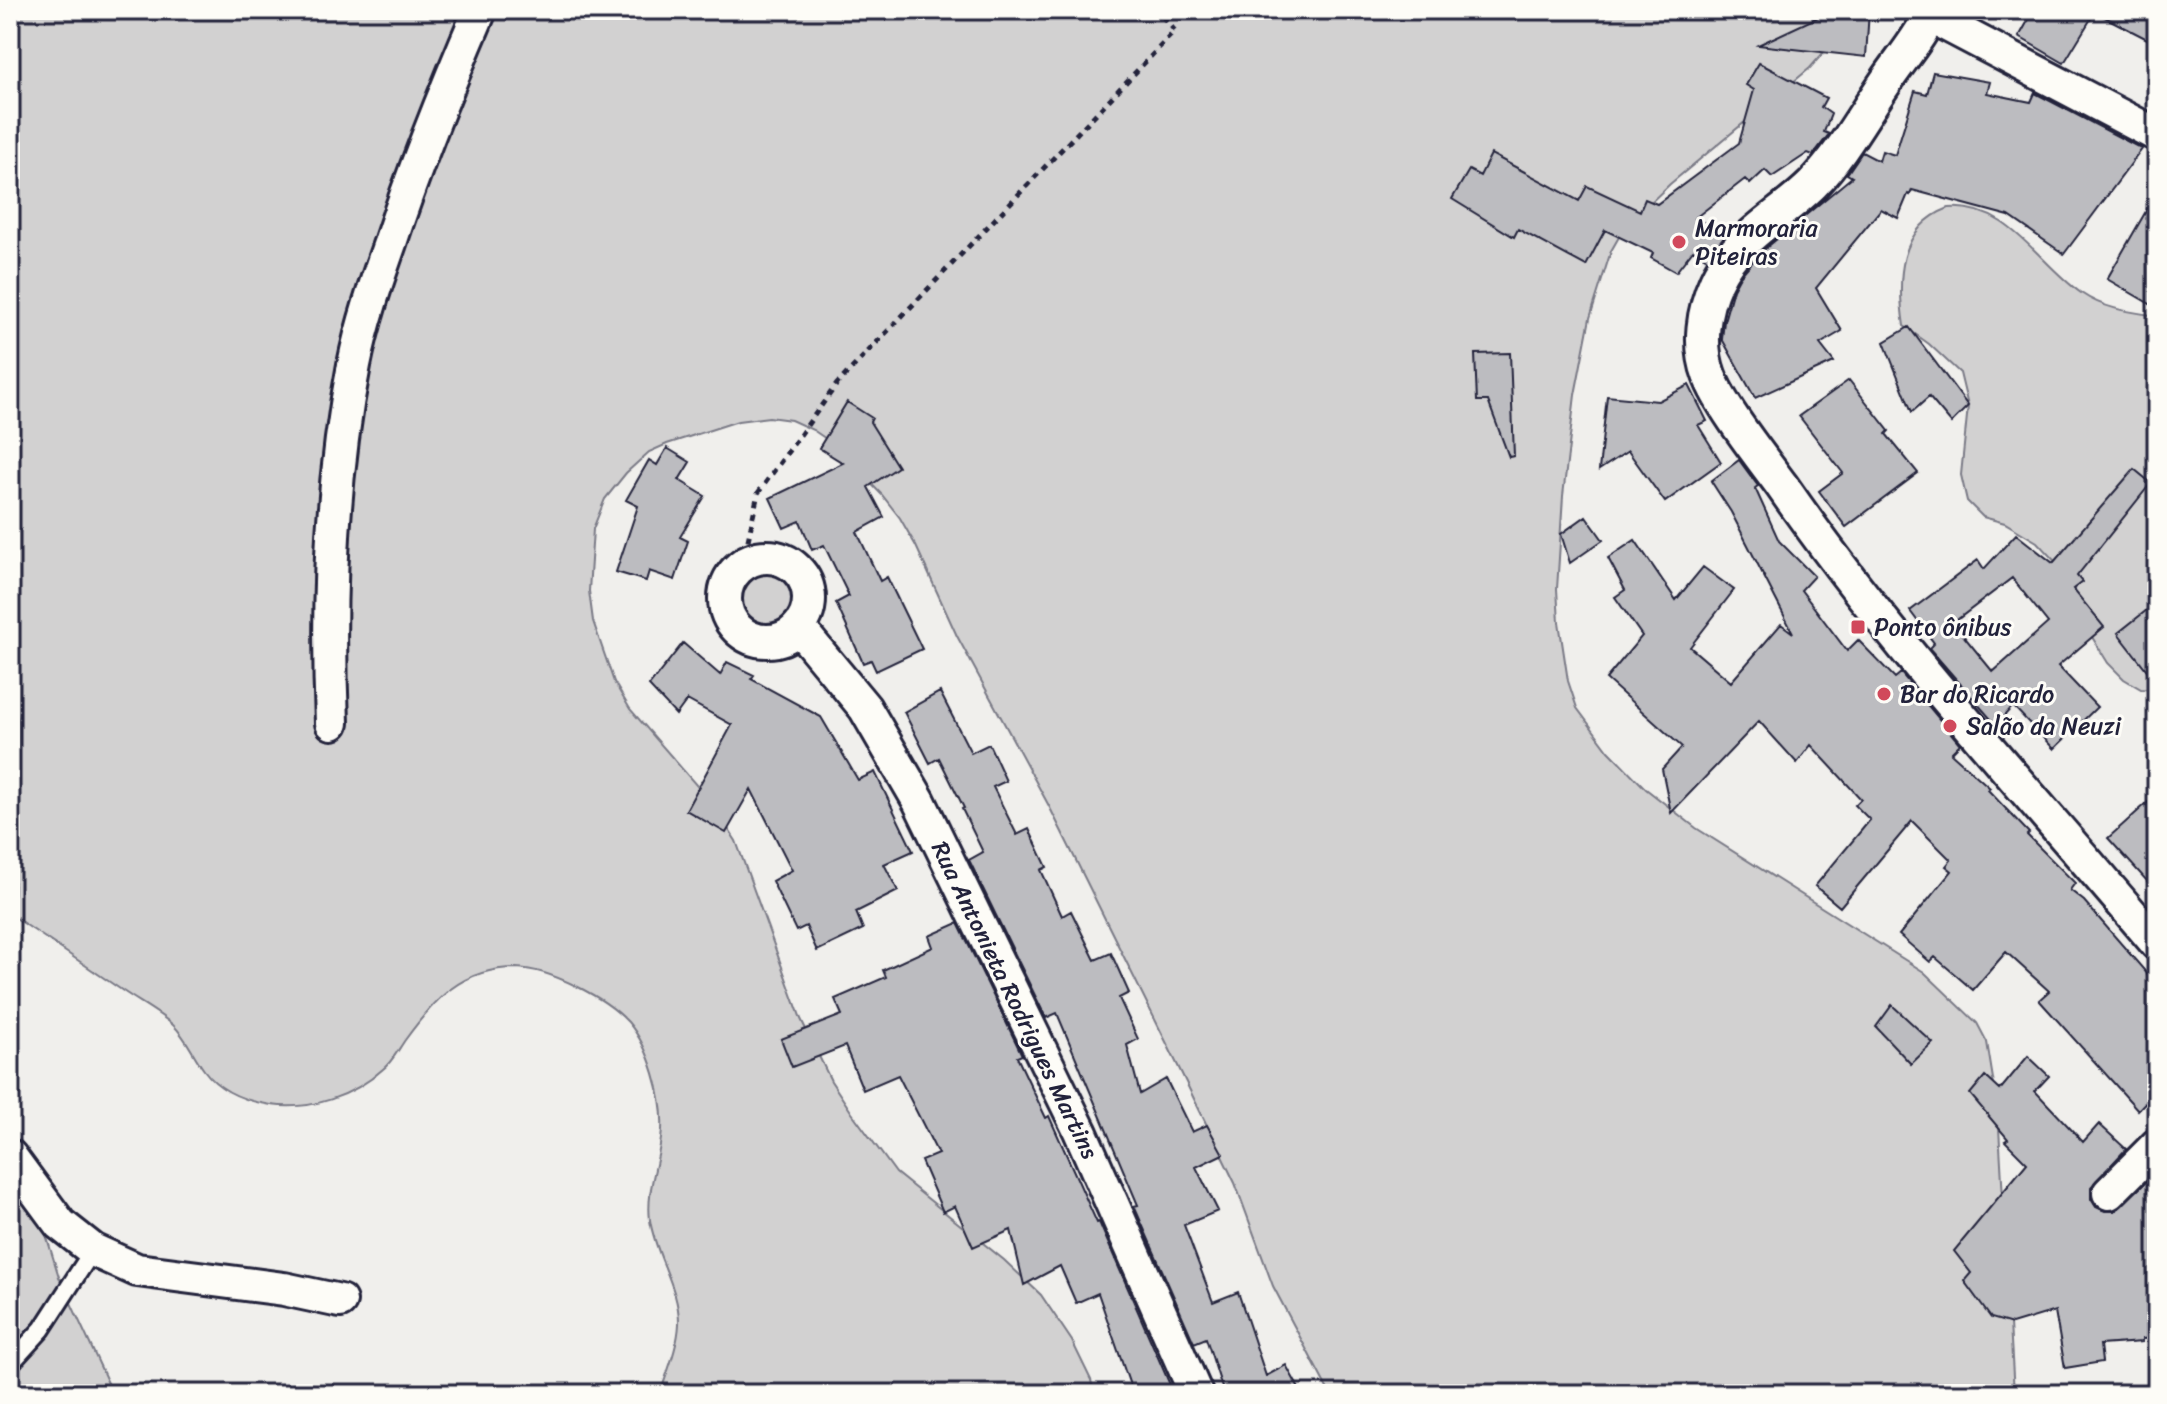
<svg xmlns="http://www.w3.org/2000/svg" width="2167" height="1404" font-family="Sriracha,sans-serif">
	<rect width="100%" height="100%" fill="#f0efec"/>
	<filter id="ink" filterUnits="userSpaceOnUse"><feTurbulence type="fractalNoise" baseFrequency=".0125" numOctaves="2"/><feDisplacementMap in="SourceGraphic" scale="16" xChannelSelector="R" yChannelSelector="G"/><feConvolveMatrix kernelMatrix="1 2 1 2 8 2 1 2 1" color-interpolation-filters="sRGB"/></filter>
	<g filter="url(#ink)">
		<path fill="#d2d1d1" stroke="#7a7a86" stroke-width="2" d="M10,10H1861L1810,68L1670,184L1624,228L1611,251L1590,318L1575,395L1563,496L1557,589L1559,622L1568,681L1577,708L1609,751L1646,789L1696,828L1924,972L1977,1023L1987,1042L1998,1110L2014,1394H1330L1273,1286L1235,1183L1178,1066L1049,806L957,636L916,546L900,518L882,495L832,443L813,430L791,420L769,417L738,421L667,444L649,452L626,473L605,499L593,529L589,591L593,621L614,682L630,709L711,802L736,841L801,1019L831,1081L852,1113L896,1173L1004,1260L1041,1295L1072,1341L1091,1380L1094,1394H660C667,1372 678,1347 679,1324C680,1289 655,1255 650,1220C646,1189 660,1160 662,1130C664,1097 650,1048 628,1022C605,997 550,969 516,968C461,968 434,1000 405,1040C398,1050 392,1062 383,1069C354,1096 310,1111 271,1105C245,1101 220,1092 204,1070C193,1055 186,1037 173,1025C158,1012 139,1002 123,991C86,966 50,941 13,916L19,726L10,675Z
			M1949,208C2008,203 2038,263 2081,293C2104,309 2130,312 2157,316V690L2141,689L2124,679L2108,663L2084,624L2065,572L2037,542L2005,523L1983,517L1967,501L1961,475L1968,406L1960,373L1929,344L1904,326C1897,280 1898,227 1949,208Z
			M733 598a34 34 0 1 1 68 0a34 34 0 1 1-68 0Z
			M10,1176L44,1228L59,1277L113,1394H10Z"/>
		<path fill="#bcbcc0" stroke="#22223b" stroke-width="2" fill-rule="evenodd" d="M1833,10H1869L1866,57L1758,45Z
			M2034,10H2157V44L2095,12L2064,63L2019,37Z
			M1759,63L1826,98L1821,107L1831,114L1824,132L1829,134L1813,155L1808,153L1772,177L1765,170L1750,184L1745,179L1695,218L1726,234L1707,259L1693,250L1676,272L1651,258L1653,253L1605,230L1586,266L1518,229L1514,237L1452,199L1469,170L1480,176L1491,154L1579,201L1587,186L1640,211L1645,199L1657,204L1739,143L1754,90L1746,85Z
			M1933,72L1990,82L1987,93L2031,102L2035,93L2142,149L2064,254L2009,216L1912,190L1910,195L1908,194L1898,218L1881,209L1816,288L1842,331L1820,344L1834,362L1755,398L1722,339L1724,321L1733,289L1740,276L1760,253L1852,177L1847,174L1862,152L1879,161L1882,151L1895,155L1915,91L1927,94Z
			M2157,192V308L2107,279Z
			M1909,327L1968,406L1951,423L1929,397L1912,412L1884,342Z
			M1510,353L1514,456L1509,457L1488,401H1477L1475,354Z
			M1849,380L1889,431L1886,434L1918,473L1846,527L1819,491L1843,473L1799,416Z
			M1689,385L1707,421L1698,425L1721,462L1665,502L1628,451L1599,470L1607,396L1658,401Z
			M847,402L872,418L870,422L898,467L868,487L884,517L857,532L880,581L887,577L922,649L876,671L871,660L863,663L836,603L849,596L824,545L812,550L800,521L784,528L770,498L843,463L819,448Z
			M667,448L690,462L679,480L705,496L680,537L688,541L675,580L649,571L646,581L616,572L638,506L626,500L649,460L657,465Z
			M1739,460L1758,486L1755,488L1779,541L1814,576L1801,590L1847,651L1858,640L1895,678L1901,673L1960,744L1951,753L1990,788L1988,790L2029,833L2027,835L2075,883L2070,890L2084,901L2157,985V1090L2138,1110L2039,1000L2049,991L2006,952L1973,990L1935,957L1930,962L1899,935L1952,871L1946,866L1951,860L1912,821L1840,907L1815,886L1870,820L1855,805L1861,799L1811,745L1797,763L1759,721L1671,813L1662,769L1682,747L1606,679L1642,636L1615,597L1625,590L1608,558L1635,540L1676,600L1703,567L1734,590L1690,647L1731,682L1781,624L1793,633L1731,512L1711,481Z
			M2134,469L2151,483L2077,576L2082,582L2073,589L2104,627L2058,666L2097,707L2054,749L2013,706L1996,725L1929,648L1934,643L1910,611L1978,560L1984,569L2016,534L2053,563ZM2012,578L2048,623L1993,672L1953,623Z
			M1586,516L1603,540L1570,563L1561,534Z
			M2157,602V683L2118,633Z
			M683,643L720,675L727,662L754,675L751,679L821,717L858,780L875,772L913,851L884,864L898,891L856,912L863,929L817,951L806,926L796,931L772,881L792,870L751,789L726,833L686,810L732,725L687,700L676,715L649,686Z
			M940,692L971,753L989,744L1006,781L993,787L1017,835L1029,829L1047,867L1041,870L1062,916L1071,911L1095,960L1111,953L1129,993L1119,998L1138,1039L1127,1045L1140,1094L1166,1079L1192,1132L1207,1125L1223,1154L1196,1167L1218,1211L1184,1225L1213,1302L1238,1292L1266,1376L1286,1365L1302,1394H1224L1206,1338L1194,1343L1134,1206L1138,1205L1057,1013L1046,1018L969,860L983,852L962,809L964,808L939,758L930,763L904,712Z
			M2157,794V892L2108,838Z
			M958,923L1022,1055L1017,1057L1046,1118L1049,1116L1097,1223L1099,1222L1174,1394H1133L1098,1293L1076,1303L1060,1266L1024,1285L1011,1230L973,1247L955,1206L943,1212L921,1161L938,1154L898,1075L863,1090L845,1046L792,1067L781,1039L842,1015L835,999L886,977L883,970L933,947L929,936Z
			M1892,1005L1933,1043L1911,1064L1876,1027Z
			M2028,1056L2049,1076L2035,1091L2083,1142L2099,1124L2126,1149L2091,1187V1199L2096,1207L2105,1211H2115L2157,1172V1338L2142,1339V1342L2100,1345L2102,1362L2065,1368L2055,1311L2012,1324L1991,1318L1964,1281L1971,1273L1954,1251L2027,1163L2005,1141L2008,1139L1970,1094L1985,1076L2000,1090Z"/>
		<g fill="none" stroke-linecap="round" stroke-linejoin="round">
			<g stroke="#22223b" stroke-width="22">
				<path id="lane" d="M10,1364L42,1329L93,1250"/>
			</g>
			<g stroke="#22223b" stroke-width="38">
				<path id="street" d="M1933,10C1922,35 1902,58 1887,80C1863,115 1842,154 1813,184C1780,217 1736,237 1716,281C1703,310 1698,345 1709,375C1720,406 1761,457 1782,486C1894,648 2030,793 2157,944
					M1930,16L2157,135
					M725 599a42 42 0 1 1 84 0a42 42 0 1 1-84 0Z
					M798,627L865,708L919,801L1080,1131L1196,1394
					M332,723C327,605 331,482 354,365C362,324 376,283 390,243C416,163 447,87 480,10
					M10,1156L60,1224L93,1250L137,1270L284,1289L340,1301
					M2109,1193L2157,1145"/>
			</g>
			<path stroke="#22223b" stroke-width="5" stroke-dasharray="6 6" stroke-linecap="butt" d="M743,564L758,493L837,384L1175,31L1157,10"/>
			<use href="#lane" stroke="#fdfcf7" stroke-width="16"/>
			<use href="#street" stroke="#fdfcf7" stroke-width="32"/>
		</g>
	</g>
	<g fill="#d1495b" stroke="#fdfcf7" stroke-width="3">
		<circle cx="1679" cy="242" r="8"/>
		<rect x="1850" y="619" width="16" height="16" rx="4"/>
		<circle cx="1884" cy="694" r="8"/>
		<circle cx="1950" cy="726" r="8"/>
	</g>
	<g text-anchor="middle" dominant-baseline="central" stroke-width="6" stroke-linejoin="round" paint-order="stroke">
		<g font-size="24" fill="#22223b" stroke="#fdfcf7" text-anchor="start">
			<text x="1695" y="228">Marmoraria<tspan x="1695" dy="28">Piteiras</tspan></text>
			<text x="1874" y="627">Ponto ônibus</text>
			<text x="1900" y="694">Bar do Ricardo</text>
			<text x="1966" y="726">Salão da Neuzi</text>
		</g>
		<g font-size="24" fill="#22223b" stroke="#fdfcf7">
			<text transform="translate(1015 1000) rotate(64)">Rua Antonieta Rodrigues Martins</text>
		</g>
	</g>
	<rect width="2167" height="1404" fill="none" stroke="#fdfcf7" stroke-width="40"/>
	<rect x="20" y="20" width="2127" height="1364" fill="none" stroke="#22223b" stroke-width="3" filter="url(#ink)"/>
</svg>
